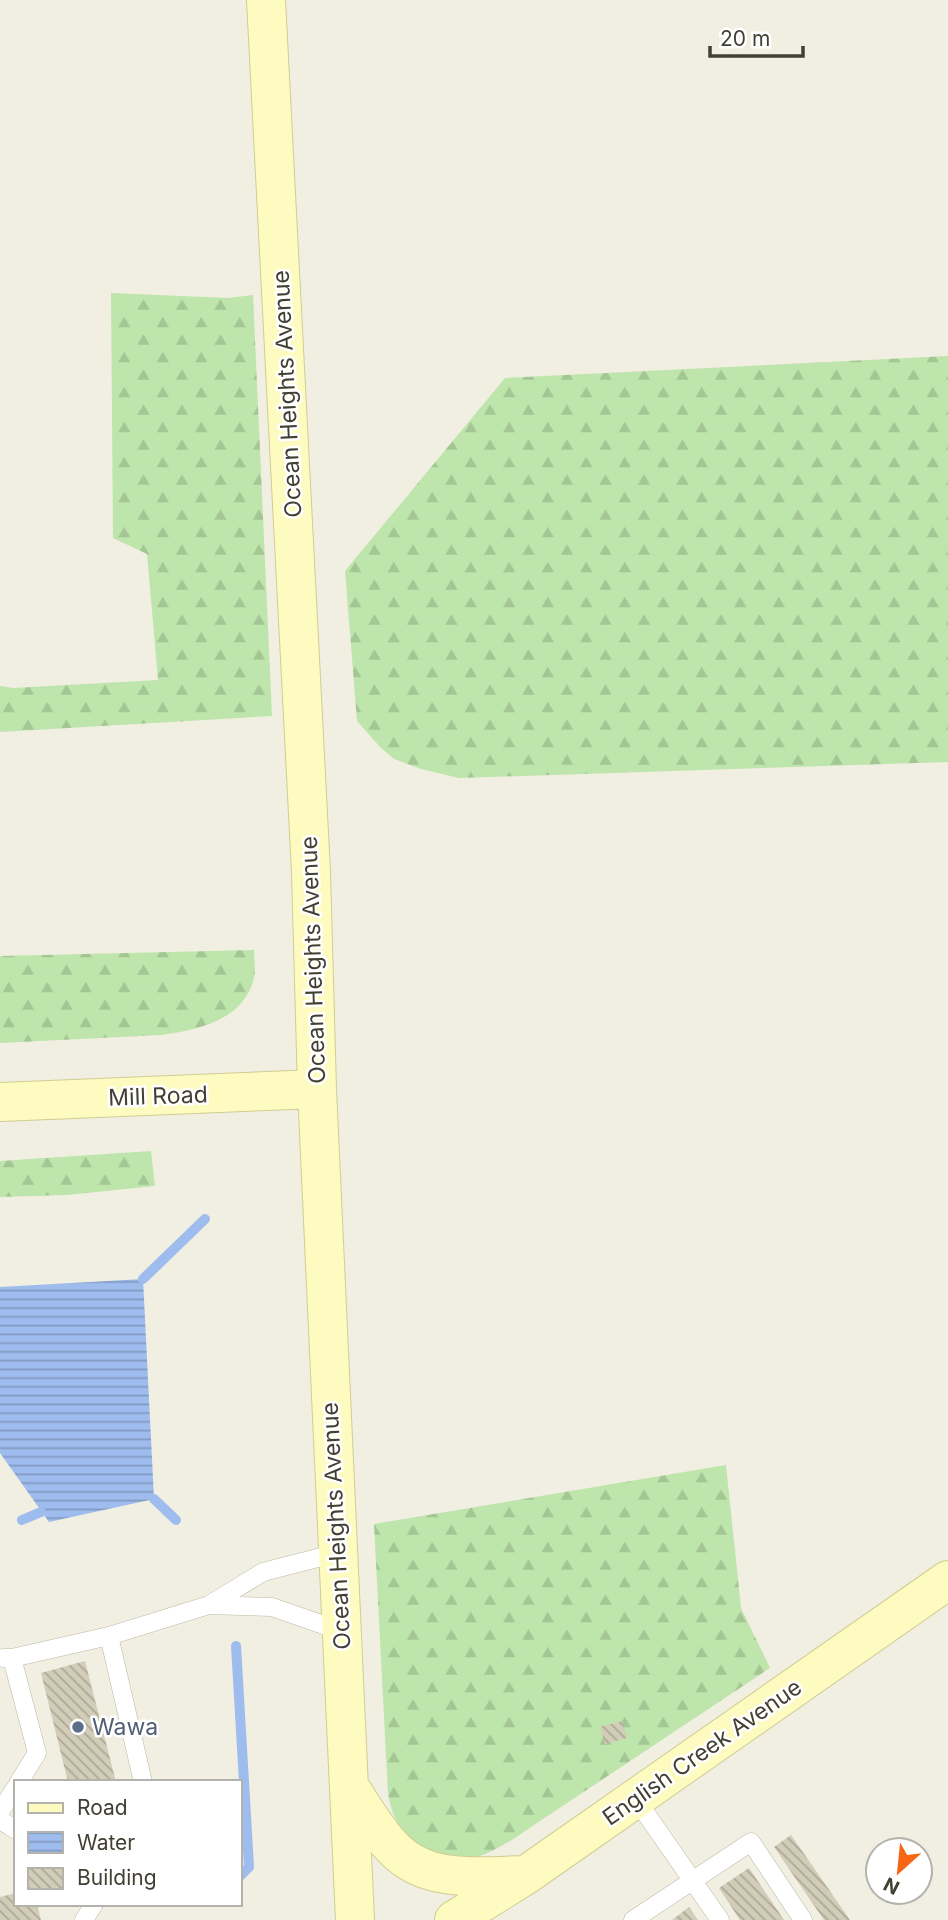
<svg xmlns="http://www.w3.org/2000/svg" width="948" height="1920" font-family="Inter,sans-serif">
	<defs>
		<pattern id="forest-firs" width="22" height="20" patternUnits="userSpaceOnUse" patternTransform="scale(1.75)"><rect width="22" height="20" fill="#bee5ab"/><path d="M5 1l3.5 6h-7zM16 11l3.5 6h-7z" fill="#a4c694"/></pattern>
		<pattern id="water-rules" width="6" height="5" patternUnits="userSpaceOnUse" patternTransform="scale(1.75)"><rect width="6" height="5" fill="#9ebcee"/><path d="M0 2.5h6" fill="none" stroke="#829ac1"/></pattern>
		<pattern id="building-back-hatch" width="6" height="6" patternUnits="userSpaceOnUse" patternTransform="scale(1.75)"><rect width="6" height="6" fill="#d2cdb8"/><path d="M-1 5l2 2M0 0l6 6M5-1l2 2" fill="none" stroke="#aca896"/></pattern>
	</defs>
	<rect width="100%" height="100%" fill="#f1efe2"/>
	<path fill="url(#forest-firs)" d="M111,293L228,298L253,295L272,716L0,732V686L13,688L158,680L147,554L113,538Z
		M948,356V762L459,778L421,769L394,759L380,747L357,721L345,571L505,378Z
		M254,950C254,959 256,969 254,978C244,1020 198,1030 161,1035L0,1043V956Z
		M151,1151L155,1186L67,1195L0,1197V1161Z
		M726,1465L741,1608L770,1668L528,1829C514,1839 497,1850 480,1856C469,1859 460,1857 448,1855C413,1849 394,1829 388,1794L374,1524Z"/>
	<path fill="url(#water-rules)" d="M143,1279L154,1499L49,1522L0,1453V1287Z"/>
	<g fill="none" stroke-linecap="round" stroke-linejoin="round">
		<path stroke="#9ebcee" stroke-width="10" d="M143,1279L205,1219
			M154,1499L176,1520
			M22,1520L41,1512
			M236,1646L249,1867L240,1876"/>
	</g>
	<path fill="url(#building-back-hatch)" d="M85,1661L116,1782H68L41,1673Z
		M622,1721L627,1738L605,1744L600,1727Z
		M791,1835L850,1920H824L774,1847Z
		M749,1868L784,1920H740L719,1888Z
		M16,1893V1904H37L41,1920H0V1897Z
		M689,1907L698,1920H672Z"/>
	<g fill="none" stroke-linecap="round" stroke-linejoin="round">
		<g stroke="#bcb9a5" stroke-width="19">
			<path id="lane" d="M209,1605L272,1607L341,1631
				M3,1658H12L109,1636
				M12,1658L37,1753L19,1782
				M143,1782L109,1636L209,1605L263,1572L337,1553
				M635,1798L720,1920
				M0,1812L16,1787
				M0,1820L16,1830
				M84,1920L94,1904
				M633,1920L751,1842L803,1920"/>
		</g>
		<g stroke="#d0cd92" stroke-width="40">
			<path id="secondary" d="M266,0L311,872L317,1089L355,1920
				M0,1102L317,1089
				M349,1786C363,1807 376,1831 394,1849C428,1884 481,1876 524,1875
				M454,1920L526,1875L948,1580"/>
		</g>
		<use href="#lane" stroke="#fff" stroke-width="18"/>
		<use href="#secondary" stroke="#fdfbc0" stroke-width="38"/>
	</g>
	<circle fill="#5c6f8a" stroke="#fff" stroke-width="2.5" cx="78" cy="1727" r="7"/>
	<g text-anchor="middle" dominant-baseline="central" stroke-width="5" stroke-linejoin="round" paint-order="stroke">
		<g font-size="23" fill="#423f33" stroke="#fff">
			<text transform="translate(287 394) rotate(-93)">Ocean Heights Avenue</text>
			<text transform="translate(313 960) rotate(-92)">Ocean Heights Avenue</text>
			<text transform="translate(158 1096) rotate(-2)">Mill Road</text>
			<text transform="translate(336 1526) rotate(-93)">Ocean Heights Avenue</text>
			<text transform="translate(702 1752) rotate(-35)">English Creek Avenue</text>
		</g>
		<g font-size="23" fill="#4e5e75" stroke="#fff" text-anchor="start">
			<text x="92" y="1727">Wawa</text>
		</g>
	</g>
	<rect x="14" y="1780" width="228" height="126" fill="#ffffff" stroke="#b3b2ad" stroke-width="2"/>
	<rect x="28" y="1803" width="35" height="10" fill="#fdfbc0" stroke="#b3b2ad" stroke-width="2"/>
	<text x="77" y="1815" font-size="21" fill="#423f33">Road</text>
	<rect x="28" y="1832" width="35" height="21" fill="url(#water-rules)" stroke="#b3b2ad" stroke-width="2"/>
	<text x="77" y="1850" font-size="21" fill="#423f33">Water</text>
	<rect x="28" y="1868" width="35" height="21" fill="url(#building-back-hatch)" stroke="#b3b2ad" stroke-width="2"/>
	<text x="77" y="1885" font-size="21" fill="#423f33">Building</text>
	<g transform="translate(899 1871) rotate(207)"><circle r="33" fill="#ffffff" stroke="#b3b2ad" stroke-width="2"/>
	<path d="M0-5L12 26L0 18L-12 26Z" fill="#f66614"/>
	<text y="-10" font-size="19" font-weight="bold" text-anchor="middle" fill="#423f33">N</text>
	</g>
	<path d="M710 46v10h93v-10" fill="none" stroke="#423f33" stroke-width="3.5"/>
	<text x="720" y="46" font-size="21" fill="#423f33" stroke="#ffffff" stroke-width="5" paint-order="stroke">20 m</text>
</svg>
